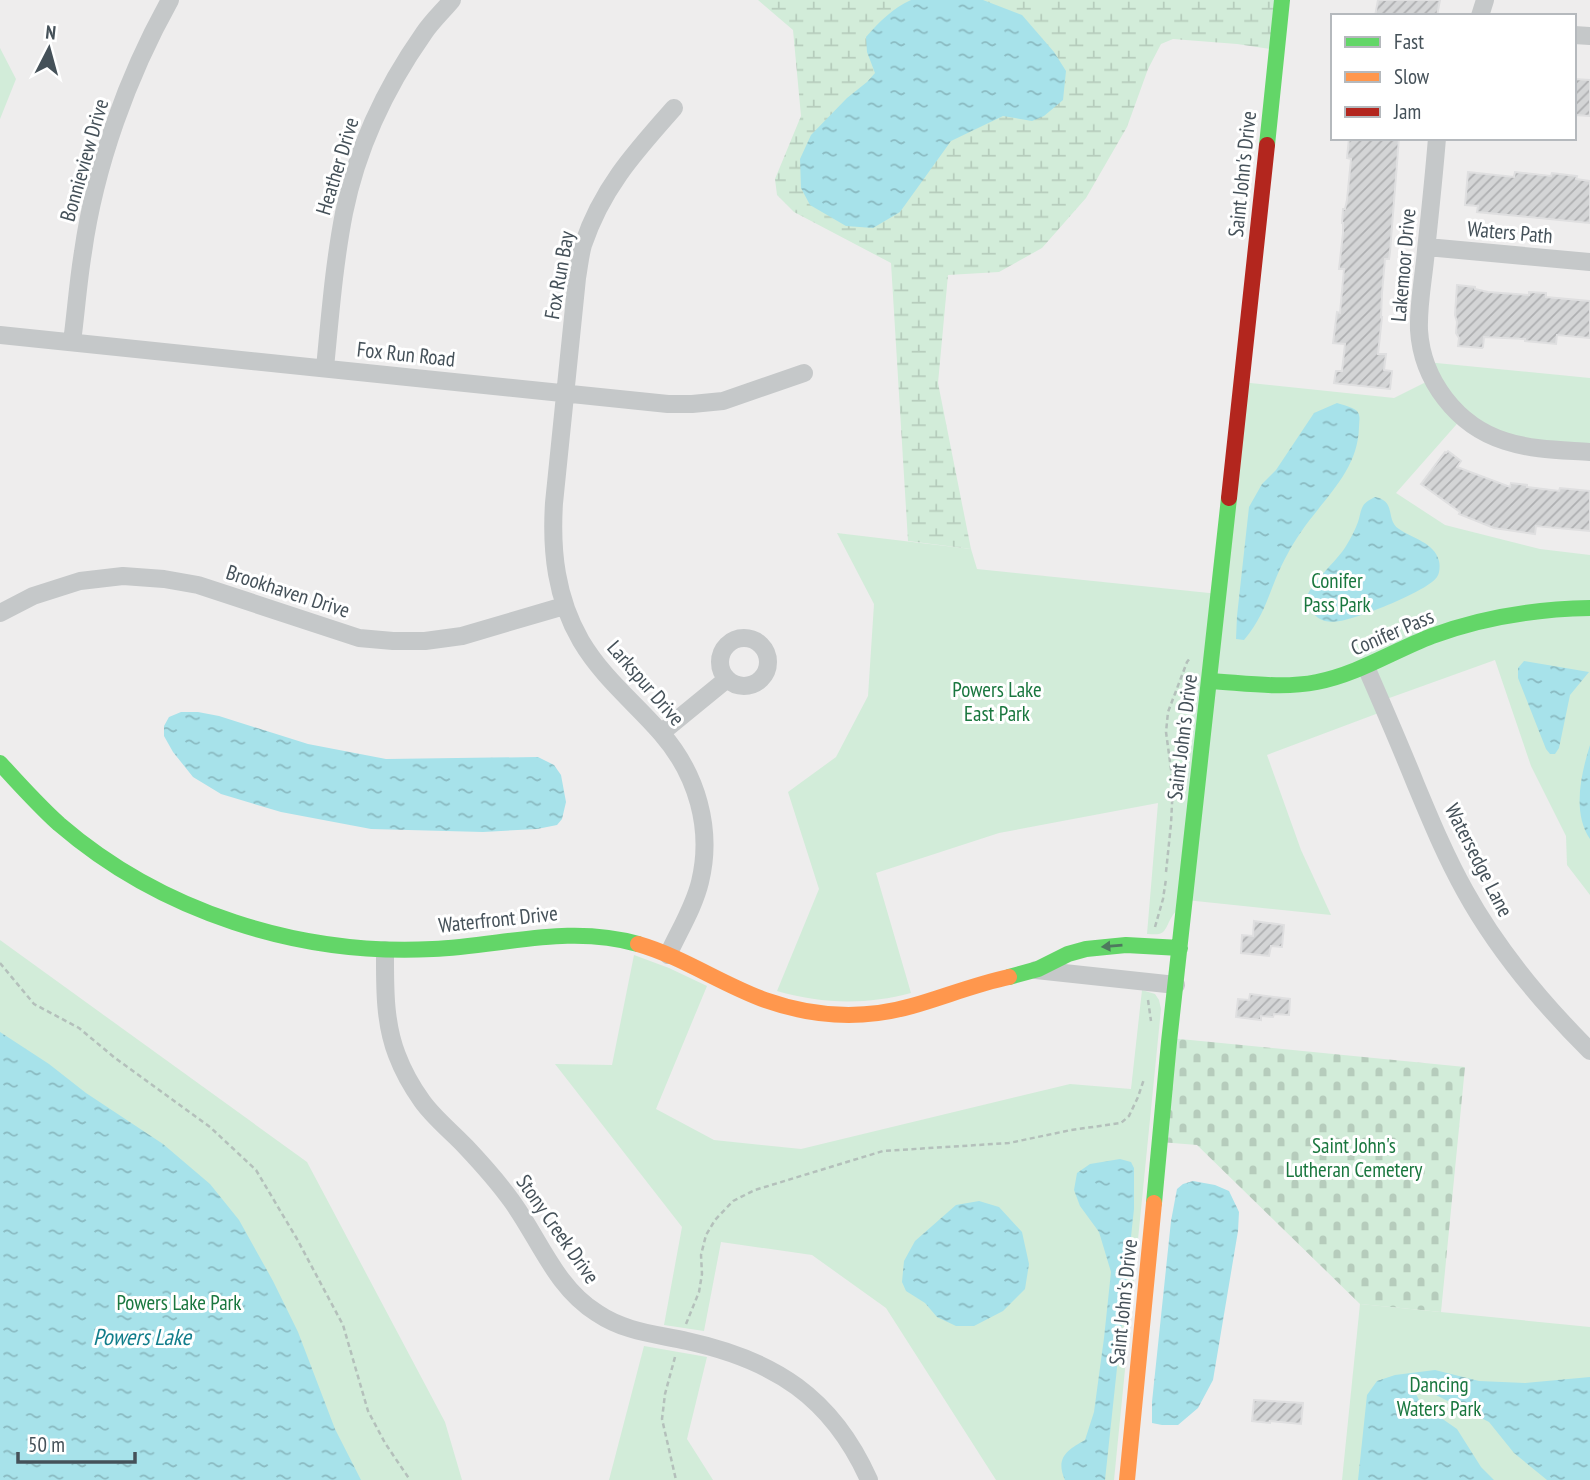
<svg xmlns="http://www.w3.org/2000/svg" width="1590" height="1480" font-family="'PT Sans Narrow',sans-serif">
	<defs>
		<pattern id="wetland-marsh" width="20" height="14" patternUnits="userSpaceOnUse" patternTransform="scale(1.75)"><rect width="20" height="14" fill="#d2ecd9"/><path d="M1 5h8M5 5V1M11 12h8M15 12V8" fill="none" stroke="#b6ccbc"/></pattern>
		<pattern id="cemetery-stones" width="16" height="16" patternUnits="userSpaceOnUse" patternTransform="scale(1.75)"><rect width="16" height="16" fill="#d2ecd9"/><path d="M2 7V4a2 2 0 0 1 4 0v3zM10 15v-3a2 2 0 0 1 4 0v3z" fill="#b6ccbc"/></pattern>
		<pattern id="water-ripples" width="26" height="14" patternUnits="userSpaceOnUse" patternTransform="scale(1.75)"><rect width="26" height="14" fill="#a7e2ea"/><path d="M2 4q2-2 4 0t4 0M15 11q2-2 4 0t4 0" fill="none" stroke="#8abac1"/></pattern>
		<pattern id="building-hatch" width="6" height="6" patternUnits="userSpaceOnUse" patternTransform="scale(1.75)"><rect width="6" height="6" fill="#d4d5d6"/><path d="M-1 1l2-2M0 6l6-6M5 7l2-2" fill="none" stroke="#aeafb1"/></pattern>
	</defs>
	<rect width="100%" height="100%" fill="#eeeded"/>
	<path fill="url(#wetland-marsh)" d="M758,0H1282L1277,50L1237,44L1173,39L1161,44L1148,69L1127,127L1086,198L1042,248L999,272L948,275L938,383L971,549L908,541L891,263L794,212L777,195L775,179L801,116L793,30Z"/>
	<path fill="url(#cemetery-stones)" d="M1170,1038L1465,1067L1441,1312L1360,1304L1197,1145L1160,1142Z"/>
	<path fill="#d2ecd9" d="M0,48L16,79L0,119Z
		M1426,362L1590,378V452L1528,446L1463,417L1396,493L1445,525L1540,549L1590,555V895L1567,865L1566,836L1531,766L1495,660L1381,701L1384,711L1267,755L1301,850L1331,915L1186,900C1181,906 1173,913 1170,920C1163,934 1164,935 1147,934L1158,803L999,833L876,873L911,993C866,1005 822,1004 777,991L819,889L788,792L836,757L868,696L874,604L837,533L971,549L977,569L1219,594L1241,382L1394,398L1432,379Z
		M0,940L307,1162L445,1422L462,1480H0Z
		M634,955L669,968L707,986L656,1109L714,1140L801,1149L1070,1084L1131,1089L1142,990L1155,994L1159,1000L1161,1009L1114,1480H996L886,1308L812,1255L721,1242L704,1331L664,1325L682,1227L555,1064L612,1065Z
		M1360,1304L1590,1327V1480H1342Z
		M644,1346L707,1357L687,1439L713,1480H609Z"/>
	<path fill="url(#water-ripples)" d="M911,0H983L1022,15L1054,52L1066,71L1063,100L1044,116L1032,121L1003,116L951,141L900,212L873,228L846,226L810,205L801,188L800,159L811,135L847,98L867,82L875,73L867,52L866,37C879,22 893,8 911,0Z
		M1337,403C1343,405 1352,407 1357,411C1361,416 1359,421 1359,427C1358,471 1324,498 1301,532C1296,539 1291,547 1287,555C1270,585 1268,612 1244,640L1236,639L1237,616L1249,507L1262,484L1276,470L1314,413Z
		M1375,497C1397,501 1385,520 1399,529C1413,539 1434,542 1439,561C1440,565 1440,573 1437,577C1428,591 1359,618 1340,621C1336,622 1329,622 1325,621C1315,618 1305,607 1307,597C1310,584 1338,560 1346,546C1351,538 1355,530 1358,522C1360,517 1360,511 1363,506C1365,502 1371,499 1375,497Z
		M1524,661L1589,672L1570,695L1559,748L1555,754H1550L1546,749L1518,678V668Z
		M181,712H198L219,716L308,744L386,759L538,757L554,765L561,775L566,802L562,819L557,825L537,829L483,832L371,829L281,812L221,794L193,777L173,752L164,736V726L169,717Z
		M1590,745V839C1572,812 1581,774 1590,745Z
		M0,1032L49,1064L86,1093L163,1144L210,1184L239,1220L273,1281L298,1332L335,1429L361,1480H0Z
		M1120,1159L1131,1162L1134,1168V1209L1105,1480H1065C1055,1458 1067,1450 1085,1440L1094,1412L1104,1338L1111,1272L1099,1232L1080,1206L1074,1190L1077,1173L1090,1164Z
		M1193,1181L1215,1185L1229,1191L1239,1212L1238,1231L1213,1380L1198,1408L1178,1425H1162L1152,1423V1402L1171,1221L1177,1189L1183,1184Z
		M979,1201L999,1207L1022,1232L1029,1264L1025,1289L1003,1311L974,1326H956L937,1317L925,1303L906,1291L902,1282L904,1261L915,1241L956,1205Z
		M1435,1370L1479,1381L1525,1383L1590,1377V1480H1547L1514,1453L1489,1422L1434,1394L1419,1388L1416,1394L1421,1404L1457,1429L1481,1467L1494,1480H1358L1367,1395L1377,1381L1395,1375Z"/>
	<path fill="url(#building-hatch)" stroke="#dfdfe0" stroke-width="2" d="M1378,0H1440L1437,16H1375Z
		M1574,79L1590,80V116L1574,115Z
		M1349,138H1399L1390,252L1389,259H1385L1382,293L1381,317H1382L1378,354H1386L1384,370L1392,371L1390,389L1334,383L1336,371H1342L1345,344L1333,343L1337,312L1340,313L1344,269H1339L1343,233V223H1342L1343,209H1345L1347,200L1351,159L1347,158Z
		M1468,172L1514,177L1515,172L1551,176L1552,173L1577,176L1576,179L1590,181V223L1477,212L1478,206L1465,205Z
		M1457,285L1475,287V289L1488,292L1529,295V292L1546,293V297L1590,301V338L1557,335L1556,344L1525,341V339L1484,337L1483,347L1482,348L1458,346L1459,338L1456,333L1457,322L1455,315Z
		M1448,451L1461,461L1457,467L1510,487L1511,483L1527,485V487L1559,491L1560,488L1590,491V531L1536,526L1535,534L1494,528L1459,514L1460,512L1421,484L1445,452L1446,453Z
		M1254,921L1284,925L1282,947L1271,946L1269,956L1241,953L1242,935L1253,936Z
		M1250,994L1290,999L1289,1015L1274,1014L1273,1017L1261,1016V1020L1236,1017L1238,999L1249,1000Z
		M1254,1400L1303,1403L1301,1424L1270,1421V1423L1252,1421Z"/>
	<g fill="none" stroke-linecap="round" stroke-linejoin="round">
		<path stroke="#b4c0bb" stroke-width="2.5" stroke-dasharray="5 3.5" stroke-linecap="butt" d="M1166,872L1171,824L1173,784L1166,732L1168,712L1187,662L1191,657
			M1155,927L1163,899L1166,879
			M0,963L34,1004L79,1028L115,1058L210,1127L256,1170L297,1239L343,1325L368,1411L385,1443L410,1480
			M1148,1000L1151,1021
			M686,1324L699,1292L702,1274L701,1255L706,1235L715,1220L733,1201L755,1190L883,1151L1009,1143L1071,1130L1121,1123L1129,1116L1138,1097L1144,1079
			M675,1357L665,1394L662,1419L676,1480"/>
		<path stroke="#c5c8c9" stroke-width="18" d="M1480,16L1485,0
			M1574,35L1590,36
			M1437,138C1434,175 1430,213 1426,250C1424,276 1418,303 1419,330C1422,380 1457,426 1505,441C1532,450 1562,450 1590,452
			M1427,247L1590,262
			M0,335L668,404H692L723,401L804,373
			M72,342C76,312 78,282 83,252C95,166 128,75 170,0
			M325,368C330,317 334,264 344,213C357,148 386,87 424,33C432,21 443,11 452,0
			M0,613L33,596L80,581L123,576L164,579L198,585L359,638L393,641H425L462,636L564,606
			M720 662a24 24 0 1 1 48 0a24 24 0 1 1-48 0Z
			M1366,667C1383,706 1400,745 1416,785C1431,821 1446,857 1465,891C1498,951 1542,1003 1590,1051
			M661,733L727,679
			M385,950C385,985 384,1022 397,1055C403,1071 412,1087 422,1101C434,1118 452,1132 466,1147C482,1164 498,1182 511,1200C539,1238 555,1287 597,1313C625,1332 656,1334 687,1341C774,1360 832,1397 869,1480
			M668,955C679,931 694,907 700,882C713,829 697,774 661,733C634,702 603,678 581,641C556,598 551,551 554,503L577,278C579,267 580,255 583,245C602,188 635,152 674,108
			M1036,970L1176,985"/>
		<path stroke="#63d668" stroke-width="16" d="M1267,145L1282,0
			M1210,681C1245,683 1282,689 1317,682C1358,674 1393,651 1432,636C1483,617 1536,609 1590,608
			M0,763C19,784 38,805 59,824C161,912 299,956 433,949C502,946 569,924 638,944
			M1009,977L1038,969L1068,954L1086,949L1126,945L1180,948
			M1154,1203L1169,1042L1229,498"/>
		<path stroke="#ff974d" stroke-width="16" d="M638,944C683,957 721,984 765,1000C813,1017 863,1020 912,1006C944,997 976,984 1009,977
			M1127,1480L1154,1203"/>
		<path stroke="#b3261e" stroke-width="16" d="M1229,498L1267,145"/>
	</g>
	<defs><path id="oneway-solid" d="M-6-.8H1V-3.2L6.5 0L1 3.2V.8H-6Z" transform="scale(1.75)"/></defs>
	<use fill="#4e795e" href="#oneway-solid" transform="translate(1112 946) rotate(175)"/>
	<g text-anchor="middle" dominant-baseline="central" stroke-width="6" stroke-linejoin="round" paint-order="stroke">
		<g font-size="21" fill="#455159" stroke="#fff">
			<text transform="translate(84 160) rotate(-74)">Bonnieview Drive</text>
			<text transform="translate(337 166) rotate(-73)">Heather Drive</text>
			<text transform="translate(1242 174) rotate(-84)">Saint John's Drive</text>
			<text transform="translate(1510 232) rotate(5)">Waters Path</text>
			<text transform="translate(1403 265) rotate(-85)">Lakemoor Drive</text>
			<text transform="translate(559 275) rotate(-80)">Fox Run Bay</text>
			<text transform="translate(406 354) rotate(6)">Fox Run Road</text>
			<text transform="translate(288 591) rotate(18)">Brookhaven Drive</text>
			<text transform="translate(1392 632) rotate(-23)">Conifer Pass</text>
			<text transform="translate(646 683) rotate(49)">Larkspur Drive</text>
			<text transform="translate(1182 737) rotate(-83)">Saint John's Drive</text>
			<text transform="translate(1479 860) rotate(63)">Watersedge Lane</text>
			<text transform="translate(498 919) rotate(-6)">Waterfront Drive</text>
			<text transform="translate(558 1229) rotate(55)">Stony Creek Drive</text>
			<text transform="translate(1123 1302) rotate(-84)">Saint John's Drive</text>
		</g>
		<g font-size="21" fill="#1a773f" stroke="#fff">
			<text x="1337" y="580">Conifer<tspan x="1337" dy="24">Pass Park</tspan></text>
			<text x="997" y="689">Powers Lake<tspan x="997" dy="24">East Park</tspan></text>
			<text x="1354" y="1145">Saint John's<tspan x="1354" dy="24">Lutheran Cemetery</tspan></text>
			<text x="179" y="1302">Powers Lake Park</text>
			<text x="1439" y="1384">Dancing<tspan x="1439" dy="24">Waters Park</tspan></text>
		</g>
		<g font-size="23" font-style="italic" fill="#117d8b" stroke="#fff">
			<text x="142" y="1336">Powers Lake</text>
		</g>
	</g>
	<rect x="1331" y="14" width="245" height="126" fill="#ffffff" stroke="#b5b9bd" stroke-width="2"/>
	<rect x="1345" y="37" width="35" height="10" fill="#63d668" stroke="#b5b9bd" stroke-width="2"/>
	<text x="1394" y="49" font-size="21" fill="#455159">Fast</text>
	<rect x="1345" y="72" width="35" height="10" fill="#ff974d" stroke="#b5b9bd" stroke-width="2"/>
	<text x="1394" y="84" font-size="21" fill="#455159">Slow</text>
	<rect x="1345" y="107" width="35" height="10" fill="#b3261e" stroke="#b5b9bd" stroke-width="2"/>
	<text x="1394" y="119" font-size="21" fill="#455159">Jam</text>
	<g transform="translate(49 49) rotate(6)" stroke="#ffffff" stroke-width="5" paint-order="stroke">
	<path d="M0-5L12 26L0 18L-12 26Z" fill="#455159"/>
	<text y="-10" font-size="19" font-weight="bold" text-anchor="middle" fill="#455159">N</text>
	</g>
	<path d="M18 1452v10h117v-10" fill="none" stroke="#455159" stroke-width="3.5"/>
	<text x="28" y="1452" font-size="21" fill="#455159" stroke="#ffffff" stroke-width="5" paint-order="stroke">50 m</text>
</svg>
